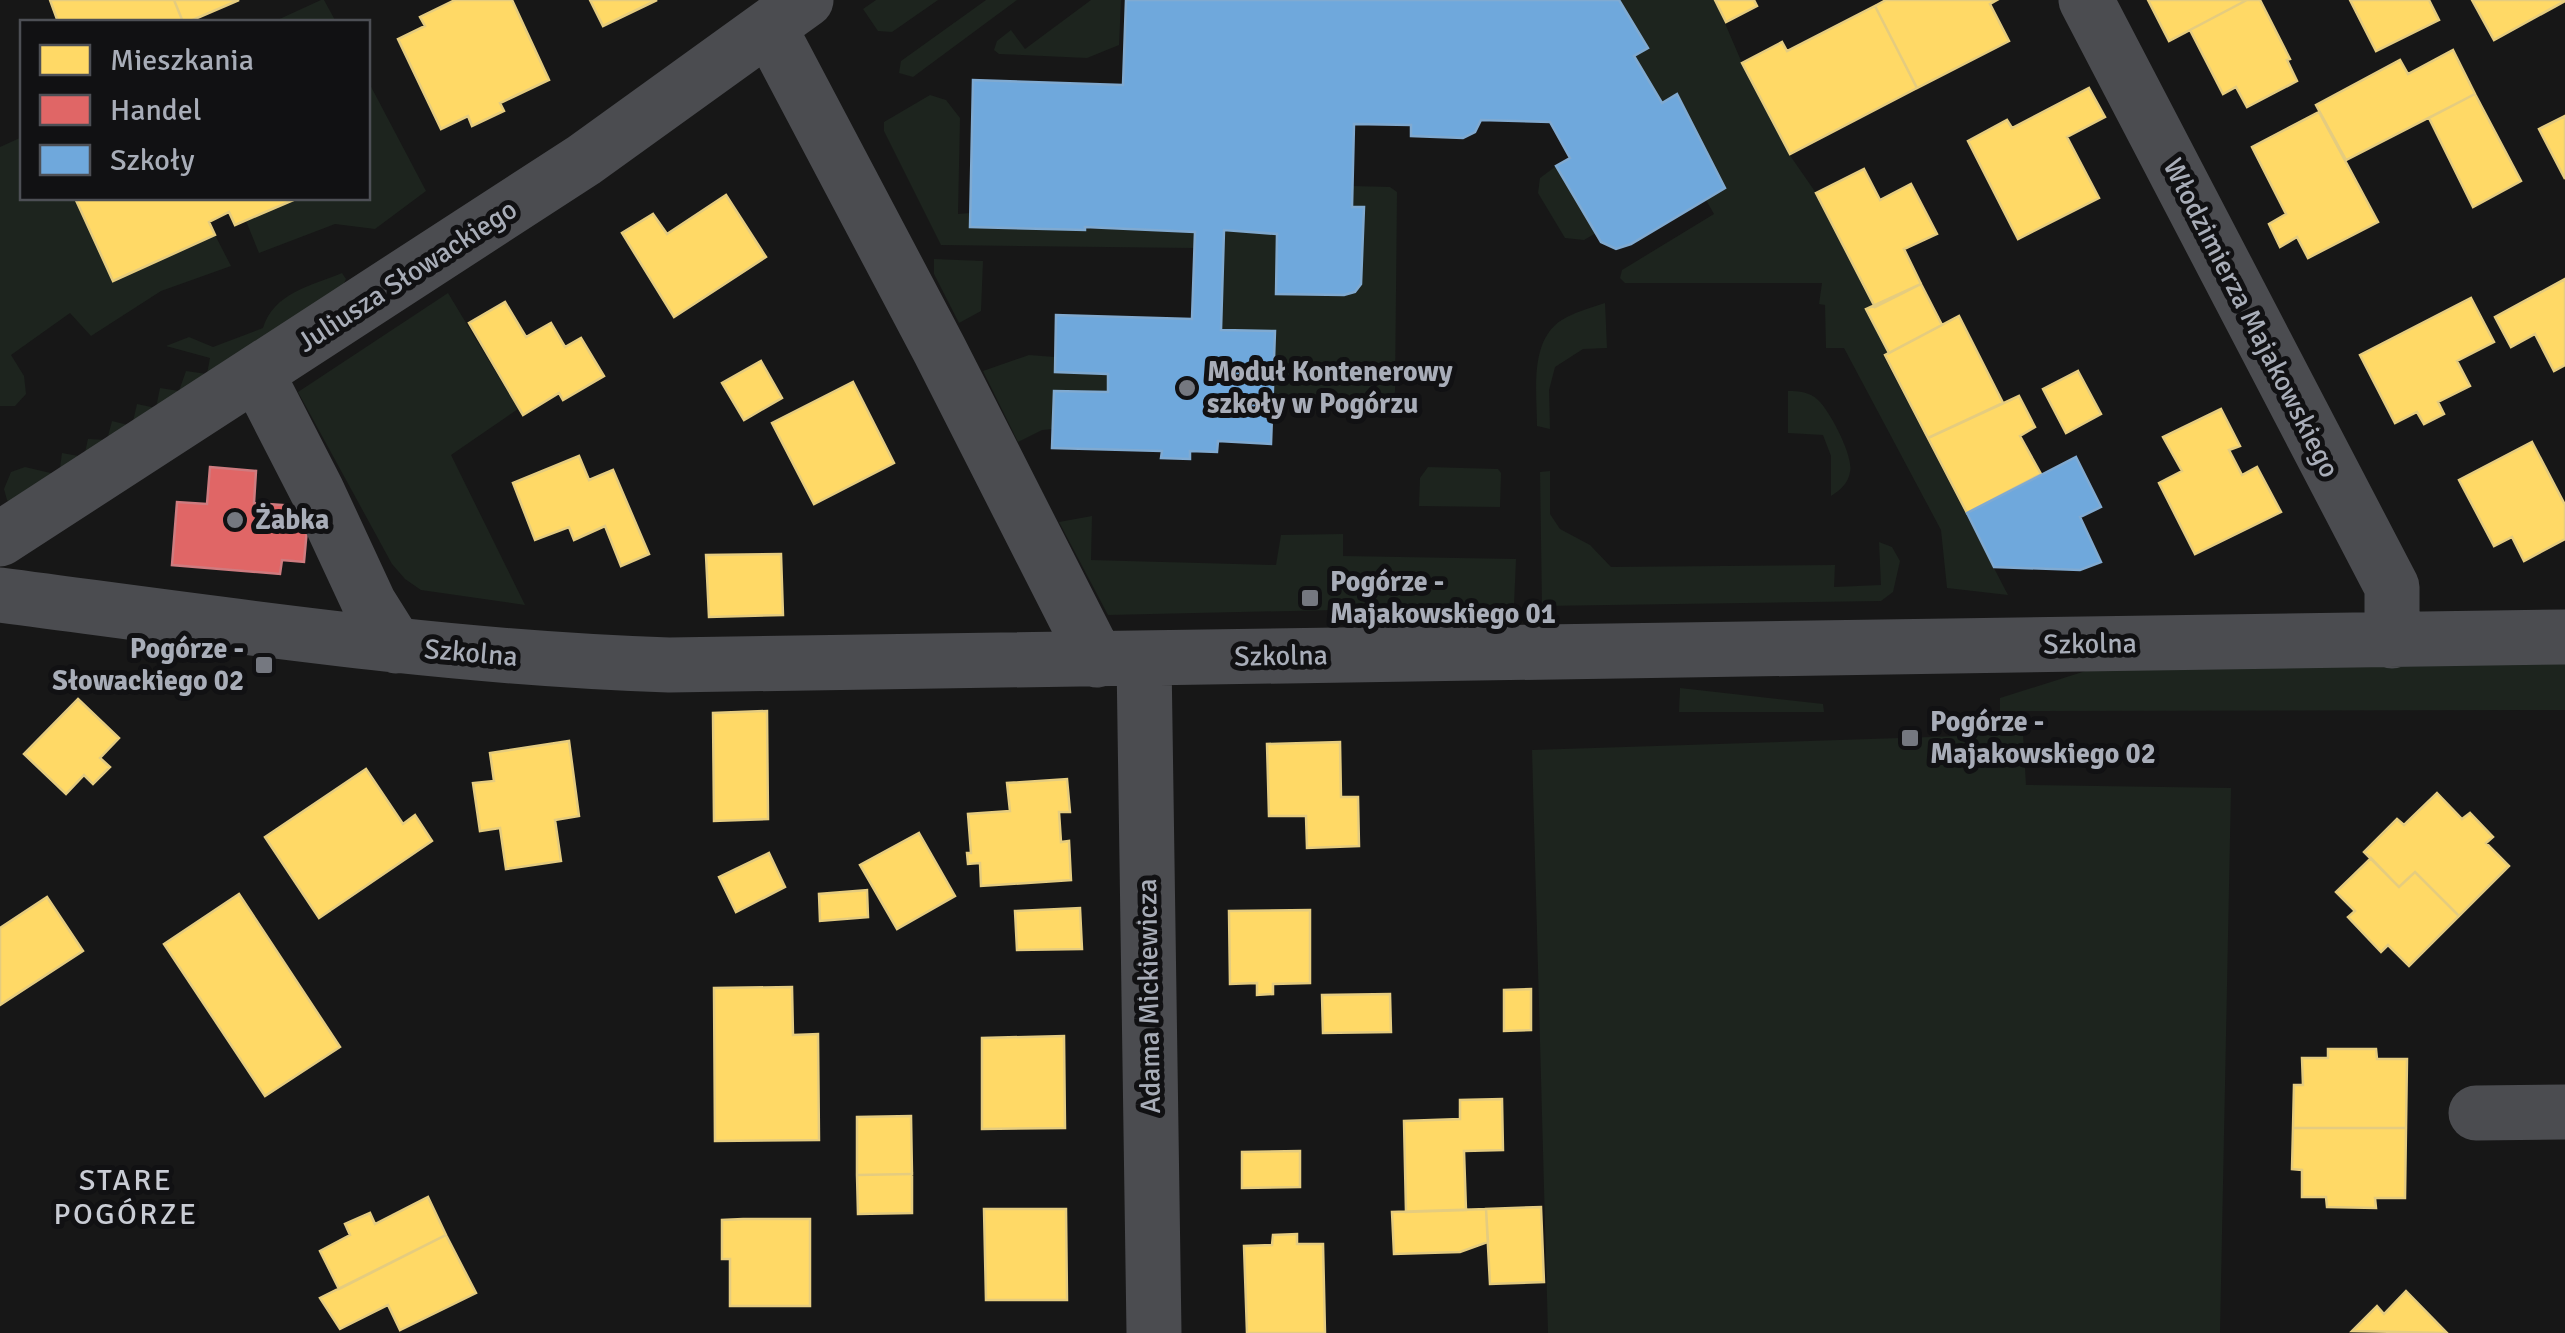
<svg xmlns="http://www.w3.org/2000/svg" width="2565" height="1333" font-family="Signika,sans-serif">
	<rect width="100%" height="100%" fill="#171717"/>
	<path fill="#1d241e" d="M321,0H324L336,22H273Z
		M876,0H938L892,32L878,31L863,9Z
		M986,0H1017L913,77L899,73L901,61Z
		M1091,0H1121L1119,45L1087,58L999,54L994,50L997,41L1011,30L1025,49Z
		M1619,0H1715L1742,63L1789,154L1816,193L1874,305L1867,310L1889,353L1883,355L2008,595L1947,588L1941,530L1844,348H1826L1825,305L1819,304L1822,283H1625L1620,278L1622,270L1714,214L1706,200L1725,187L1677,95L1662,103L1634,56L1648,48Z
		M368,81L426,191L375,229L335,224L259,253L246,221L298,198H368Z
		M930,95L946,100L960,118L958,214L970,213V227L1189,230L1195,232L1194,248L941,245L884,131V122Z
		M22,137V198H75L113,281L215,235L231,266L161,291L91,336L70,313L11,355L24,376L26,394L15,406H0V147Z
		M1556,166L1596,233L1584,240L1565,238L1538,193L1540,178Z
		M1353,186L1390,187L1397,192L1395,392L1389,401L1379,404L1272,400L1275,332L1221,330L1224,230L1277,234L1276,294H1350L1361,284L1364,208L1352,207Z
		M934,259L983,261L981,311L959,323L934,274Z
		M342,273L346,279L341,289L17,507L7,500L4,489L11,472L25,467L59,475L62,453L84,457L88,439L107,440L112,421L132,426L137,404L156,408L160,388L179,391L186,371L207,374L210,358L166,346L189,337L213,347L263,328C274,293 310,286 342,273Z
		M448,293L518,409L451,455L525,605L421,590L405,579L392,564L298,392Z
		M1605,303L1607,348L1583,349L1555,367L1549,390L1550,429L1537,426C1537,390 1528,336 1567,317C1579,311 1593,307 1605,303Z
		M1029,355L1055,357V372L1108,374V392L1054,391L1053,429L1042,430L1018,442L983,371Z
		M1788,391C1799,391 1810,392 1818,400C1830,411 1854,457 1850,472C1848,484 1840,490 1831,496V456L1823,435L1788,433Z
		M1428,467L1498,469L1501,473L1500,507L1419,506L1420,478Z
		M1550,471V514L1560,529L1590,545L1611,567L1835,565L1834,587L1881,585L1879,542L1892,547L1900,561L1893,592L1881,601L1542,606L1540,472Z
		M1092,516L1091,560L1276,565L1281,535L1343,534V556L1516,559L1514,606L1108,615L1059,522Z
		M2565,661V710L2000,711V698L2092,669Z
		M1680,688L1823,704L1824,712H1679Z
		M2023,734L2026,785L2231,788L2220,1333H1548L1532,750Z"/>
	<path fill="#ffd966" stroke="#e5cc7f" stroke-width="2.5" d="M50,0H174L183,22H58Z
		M174,0H239L188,22H183Z
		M455,0H512L549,80L500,103L504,111L472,126L468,116L441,129L398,39L425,26L420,17Z
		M590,0H657L603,26Z
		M1715,0H1754L1757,6L1726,22Z
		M1886,0H1997L1990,4L2009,41L1917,88L1875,6Z
		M2148,0H2247L2169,41Z
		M2247,0H2260L2290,59L2287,60L2297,81L2247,107L2236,87L2223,94L2190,30Z
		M2350,0H2429L2439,20L2376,51Z
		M2472,0H2565V1L2494,40Z
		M1875,6L1917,88L1790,154L1742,63L1782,42L1787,51Z
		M2453,50L2475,94L2346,160L2316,105L2400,60L2408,74Z
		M2089,88L2105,117L2067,137L2099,198L2018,239L1968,141L2007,120L2012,128Z
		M2475,94L2521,181L2473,207L2429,118Z
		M2319,112L2378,222L2308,258L2297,237L2280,247L2269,224L2286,214L2252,147Z
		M2565,116V179L2539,129Z
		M1864,169L1880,200L1911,184L1937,234L1904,249L1921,284L1875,307L1816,193Z
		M726,195L766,257L674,317L622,233L653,214L667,234Z
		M75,198H298L235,225L229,212L209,222L215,235L113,281Z
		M2565,279V365L2554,371L2535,334L2511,347L2495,317Z
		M1921,284L1942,325L1889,353L1866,309Z
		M2471,298L2494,342L2457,361L2470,386L2438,402L2444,414L2424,424L2417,412L2395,423L2360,355Z
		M505,302L526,337L551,323L565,347L581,338L604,376L563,400L559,393L523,415L469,323Z
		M1959,316L2003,403L1928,438L1885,355Z
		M761,361L782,398L744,420L722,383Z
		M2078,371L2101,414L2066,433L2043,389Z
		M853,382L894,463L814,504L772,423Z
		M2019,396L2035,427L2020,436L2041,474L1967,513L1928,438Z
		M2221,409L2240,446L2229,450L2242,475L2257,467L2281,512L2195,554L2159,483L2182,471L2163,437Z
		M2532,442L2565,505V539L2524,561L2512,537L2494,546L2459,480Z
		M579,456L589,480L613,470L649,554L621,566L605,526L574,540L569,527L535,540L513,483Z
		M781,554L783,615L709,617L706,555Z
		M78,699L119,738L100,758L110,767L93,784L84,775L66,794L24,754Z
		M767,711L768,819L714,821L713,713Z
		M569,741L579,816L555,820L561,861L506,869L500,828L480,831L473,783L494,781L490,753Z
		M1340,742L1341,797H1358L1359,846L1307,848L1306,816H1269L1267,744Z
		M366,769L403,824L415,815L432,841L319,918L265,837Z
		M1067,779L1070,812H1059L1061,842L1069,841L1071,880L981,886L980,863L968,864L967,853H971L968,814L1010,811L1007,783Z
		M2437,793L2462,819L2470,813L2493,837L2486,843L2509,866L2459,916L2415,872L2399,887L2364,852L2397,819L2404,825Z
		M919,833L955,896L897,929L860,865Z
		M769,853L785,887L736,912L719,877Z
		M2371,858L2399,887L2415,872L2459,916L2409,966L2388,945L2381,952L2348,917L2355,911L2336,892Z
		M867,890L868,917L820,921L819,894Z
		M239,894L340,1047L265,1096L164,944Z
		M47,897L83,951L0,1005V928Z
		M1080,908L1082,949L1017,950L1015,911Z
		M1310,910V983L1273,984V994L1257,995V983L1230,984L1229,911Z
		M792,987L793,1035L818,1034L819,1140L715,1141L714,988Z
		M1531,989V1030L1504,1031V990Z
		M1390,994L1391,1032L1323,1033L1322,995Z
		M1064,1036L1065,1128L982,1129V1038Z
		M2328,1049H2376L2377,1059H2407L2406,1128H2293L2294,1085H2303L2302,1058H2328Z
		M1502,1099L1503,1150L1464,1151L1466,1210L1406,1212L1404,1121L1460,1119V1100Z
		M911,1116L912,1174L857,1175V1117Z
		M2293,1128H2406L2405,1198H2375L2376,1208L2327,1207L2326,1197H2302V1170L2292,1169Z
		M1300,1151V1187L1242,1188V1152Z
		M912,1174V1213L858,1214L857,1175Z
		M428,1197L446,1235L339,1289L320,1251L350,1235L345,1224L370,1213L375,1224Z
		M1541,1207L1544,1282L1490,1284L1486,1209Z
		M984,1209H1066L1067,1300H986Z
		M1486,1209L1488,1242L1460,1252L1394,1254L1392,1212Z
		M743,1219H810V1306H730V1259H722V1220Z
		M1297,1234V1244H1323L1325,1333H1247L1244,1246L1272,1245L1273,1235Z
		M446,1235L476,1293L400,1330L388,1305L340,1329L320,1298Z
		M2406,1291L2447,1333L2352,1331L2377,1306L2384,1314Z"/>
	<path fill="#e06666" stroke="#cf7b7f" stroke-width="2.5" d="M210,467L256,471L254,503L309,507L304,562L282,560L280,574L172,565L177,502L207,504Z"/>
	<path fill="#6fa8dc" stroke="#80aad1" stroke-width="2.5" d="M1126,0H1619L1648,48L1634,56L1662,103L1677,94L1725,188L1631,244L1616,249L1601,242L1556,166L1570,158L1550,122L1481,120L1475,132L1463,138L1411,136V125L1354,124L1352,207H1364L1361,284L1355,292L1344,295L1276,294L1277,234L1224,230L1221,330L1275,331L1271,444L1218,441L1217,452L1190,451V459L1161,458L1162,451L1052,448L1054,391L1108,392V374L1055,372L1056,315L1192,319L1195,232L1085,227V230L970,227L973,80L1123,85Z
		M2076,457L2101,507L2080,517L2101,562L2080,570L1994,567L1967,513Z"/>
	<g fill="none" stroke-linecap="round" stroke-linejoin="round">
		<path stroke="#4b4c50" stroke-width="55" d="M2086,0L2392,587V641
			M769,27L940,351L1097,660
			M257,374L317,491L369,603L396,646
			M0,539L584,160L806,0
			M0,595C223,624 445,658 669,665L2565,637
			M1144,659L1154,1333
			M2476,1113L2565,1112"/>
	</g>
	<g fill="#757880" stroke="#111113" stroke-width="4">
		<circle cx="1187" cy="388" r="10"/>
		<circle cx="235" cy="520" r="10"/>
		<rect x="1300" y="588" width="20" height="20" rx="5"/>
		<rect x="254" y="655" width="20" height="20" rx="5"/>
		<rect x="1900" y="728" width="20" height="20" rx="5"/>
	</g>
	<g text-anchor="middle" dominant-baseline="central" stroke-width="10" stroke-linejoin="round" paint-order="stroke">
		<g font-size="28" fill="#a8adb8" stroke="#111113">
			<text transform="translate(407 276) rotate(-33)">Juliusza Słowackiego</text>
			<text transform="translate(2251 318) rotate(63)">Włodzimierza Majakowskiego</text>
			<text transform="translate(2090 644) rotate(-1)">Szkolna</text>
			<text transform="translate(471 653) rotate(5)">Szkolna</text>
			<text transform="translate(1281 656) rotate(-1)">Szkolna</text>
			<text transform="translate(1149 996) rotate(-91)">Adama Mickiewicza</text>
		</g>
		<g font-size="28" font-weight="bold" fill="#a8adb8" stroke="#111113" text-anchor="start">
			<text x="1207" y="372">Moduł Kontenerowy<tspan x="1207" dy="32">szkoły w Pogórzu</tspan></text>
			<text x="255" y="520">Żabka</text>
			<text x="1330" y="582">Pogórze -<tspan x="1330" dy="32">Majakowskiego 01</tspan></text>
			<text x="244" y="649" text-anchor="end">Pogórze -<tspan x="244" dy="32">Słowackiego 02</tspan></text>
			<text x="1930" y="722">Pogórze -<tspan x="1930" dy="32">Majakowskiego 02</tspan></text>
		</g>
		<g font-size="30" letter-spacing="2.5" fill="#c9ccd4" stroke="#111113">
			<text x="126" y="1180">STARE<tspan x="126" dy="34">POGÓRZE</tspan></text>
		</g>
	</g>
	<rect x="20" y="20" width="350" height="180" fill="#111113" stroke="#4d4f55" stroke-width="2.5"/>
	<rect x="40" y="45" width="50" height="30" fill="#ffd966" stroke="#4d4f55" stroke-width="2.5"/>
	<text x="110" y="70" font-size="30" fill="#a8adb8">Mieszkania</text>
	<rect x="40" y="95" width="50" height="30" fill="#e06666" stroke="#4d4f55" stroke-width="2.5"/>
	<text x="110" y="120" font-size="30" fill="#a8adb8">Handel</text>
	<rect x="40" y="145" width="50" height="30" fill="#6fa8dc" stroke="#4d4f55" stroke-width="2.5"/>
	<text x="110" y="170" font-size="30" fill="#a8adb8">Szkoły</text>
</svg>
